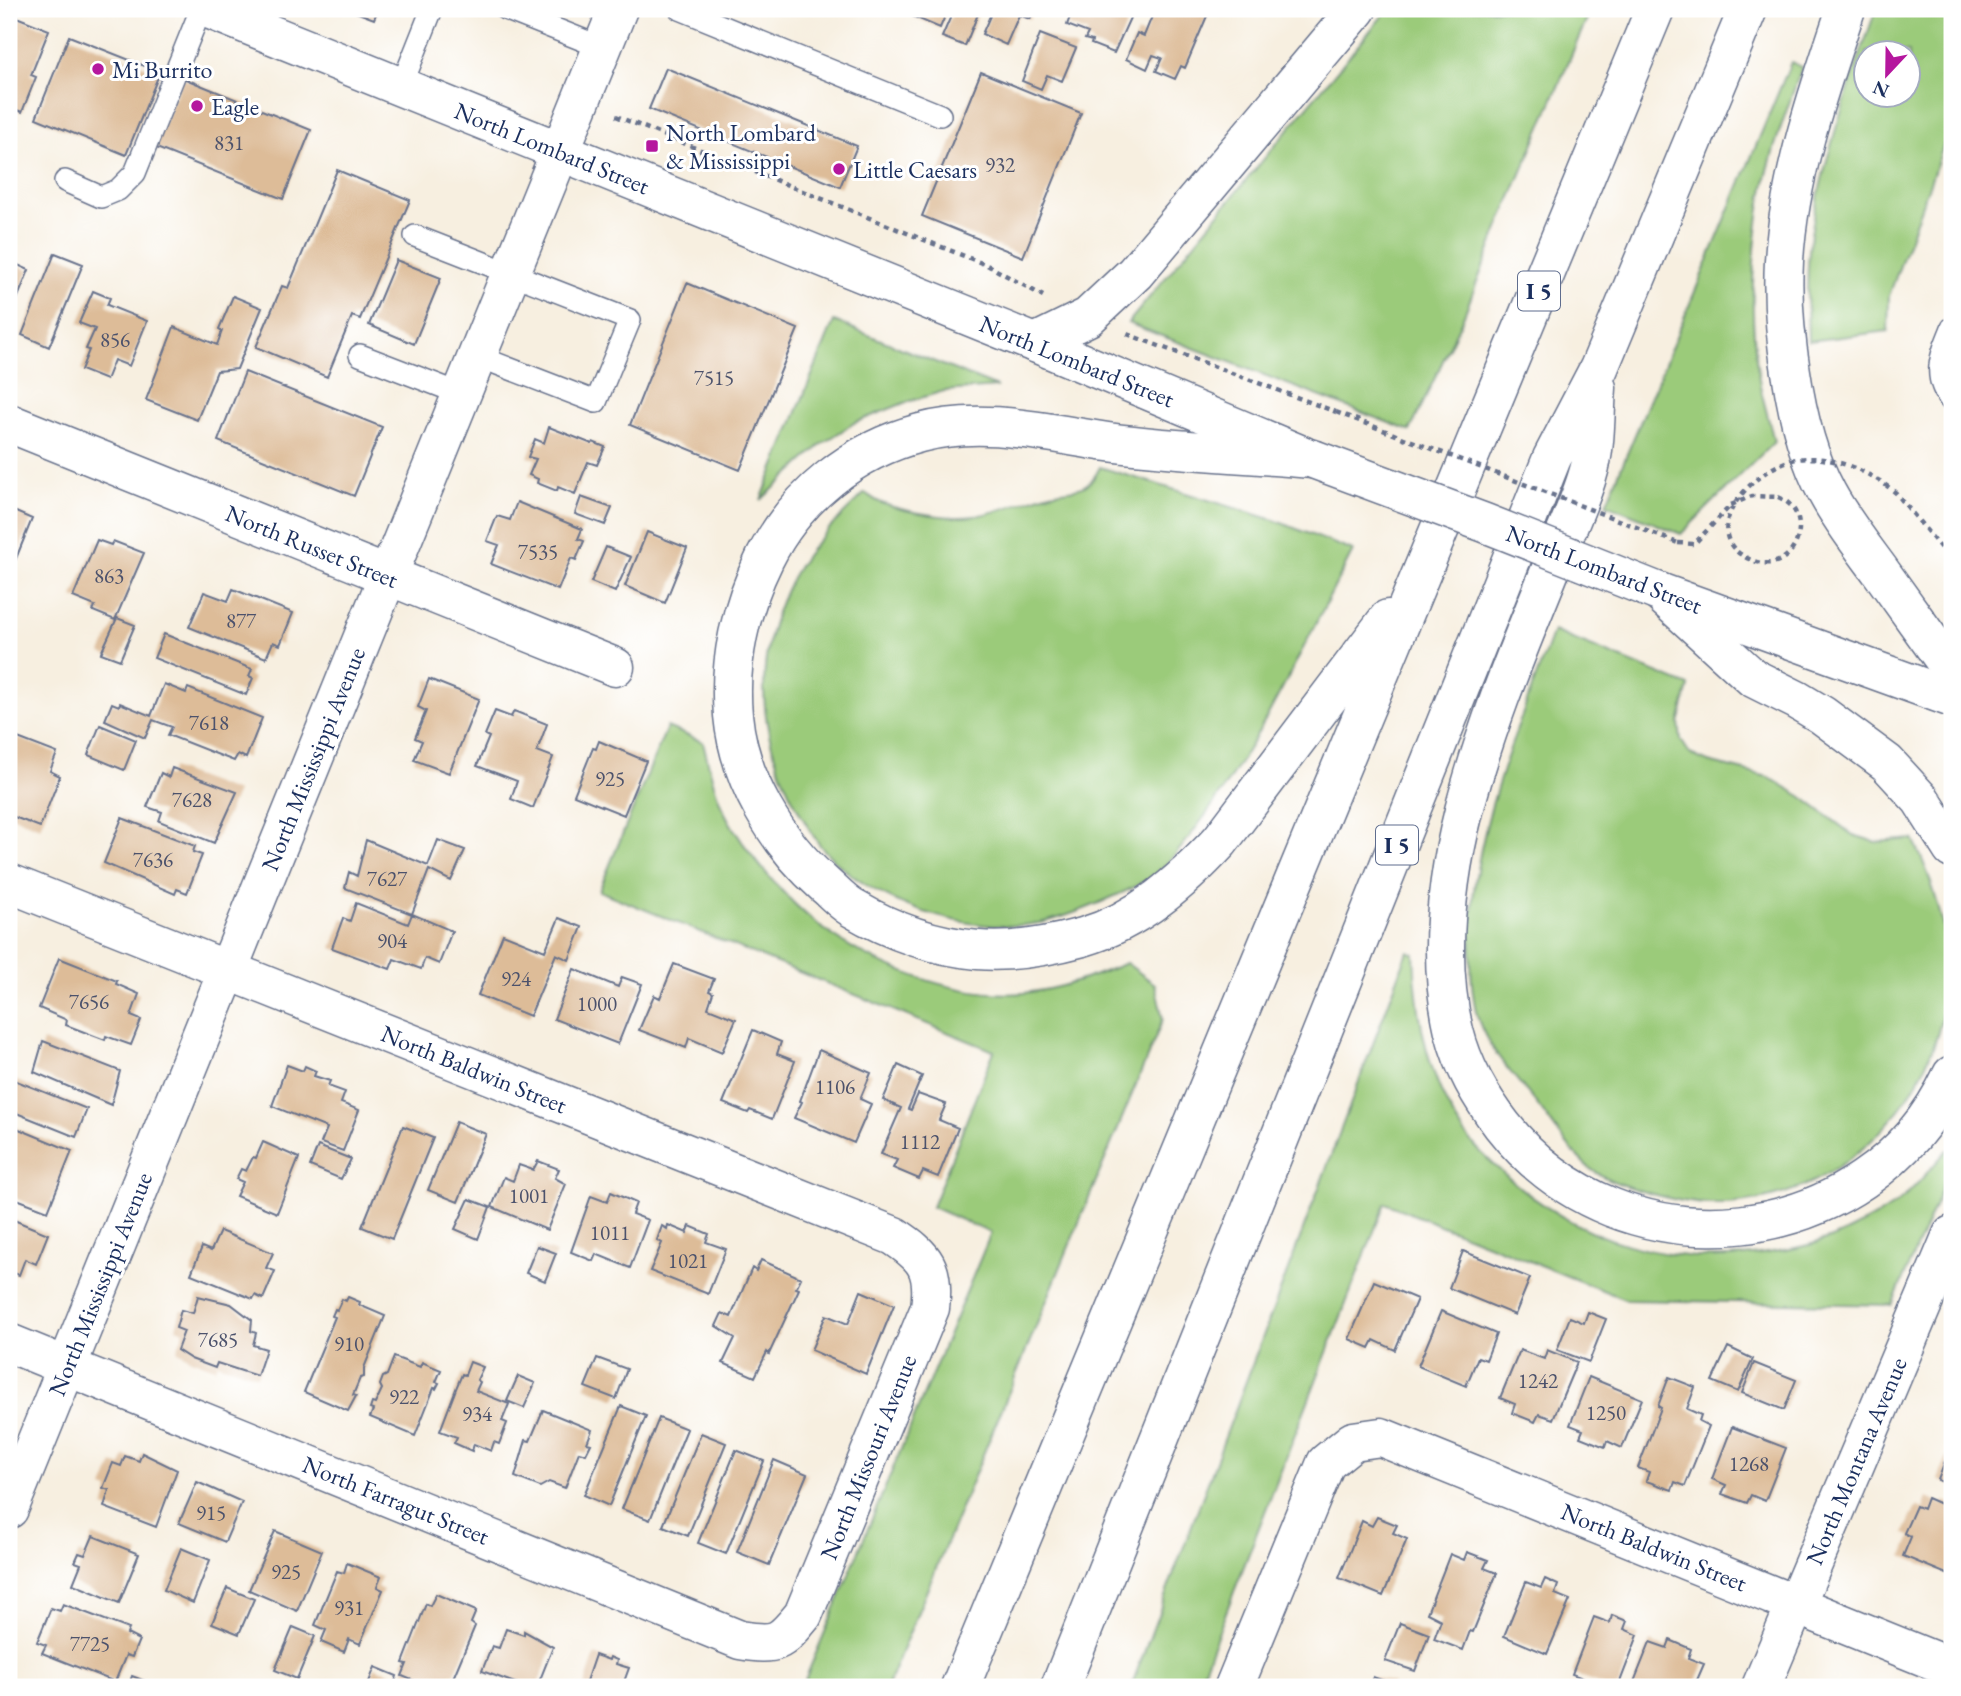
<svg xmlns="http://www.w3.org/2000/svg" width="1961" height="1696" font-family="'EB Garamond',serif">
	<rect width="100%" height="100%" fill="#fff"/>
	<filter id="ink" filterUnits="userSpaceOnUse"><feTurbulence type="fractalNoise" baseFrequency=".0143" numOctaves="2"/><feDisplacementMap in="SourceGraphic" scale="14" xChannelSelector="R" yChannelSelector="G"/><feConvolveMatrix kernelMatrix="1 2 1 2 8 2 1 2 1" color-interpolation-filters="sRGB"/></filter>
	<filter id="wash" filterUnits="userSpaceOnUse"><feTurbulence type="fractalNoise" baseFrequency=".00686" numOctaves="4" result="noise"/><feDisplacementMap in="SourceGraphic" scale="28" xChannelSelector="R" yChannelSelector="G"/><feGaussianBlur stdDeviation="1.57" result="paint"/><feColorMatrix in="noise" values="0 0 0 0 0 0 0 0 0 0 0 0 0 0 0 0 0 1.4 0 .05"/><feComposite in="paint" operator="in"/></filter>
	<g filter="url(#wash)">
		<rect width="100%" height="100%" fill="#f7efe0"/>
		<path fill="#9bcb7a" stroke="#5b7d6c" stroke-width="2" fill-rule="evenodd" d="M1388,9H1591L1506,209L1462,320L1410,431L1128,323Z
			M1876,9H1952V122L1889,296L1888,331L1808,341C1807,305 1806,269 1811,234C1823,157 1851,82 1876,9ZM1867,52H1909V94H1867Z
			M1791,62L1802,67C1785,115 1766,164 1759,215C1751,269 1750,331 1760,385C1764,404 1770,423 1774,442L1681,534L1606,504Z
			M834,321L997,387L944,391L904,403L854,423L822,444L761,500Z
			M1100,467L1274,520L1353,551C1307,639 1265,731 1207,813C1192,834 1176,857 1155,874C1139,887 1118,894 1099,903C1080,911 1060,919 1039,923C968,936 872,904 824,850C814,839 806,824 799,811C759,740 752,665 786,590C803,551 835,522 865,493C871,497 877,502 884,504C906,512 952,520 975,516C1000,512 1023,501 1047,494C1073,487 1087,495 1100,467Z
			M1553,631L1689,686L1679,723L1681,740L1690,754L1708,762L1768,777L1801,796L1853,835L1876,842L1913,839C1937,889 1953,943 1945,999C1928,1125 1805,1226 1677,1200C1653,1195 1603,1182 1586,1165C1567,1148 1552,1123 1536,1103C1518,1080 1494,1056 1482,1029C1473,1010 1471,977 1471,956C1466,844 1516,735 1553,631Z
			M667,727L703,742C709,765 714,791 725,813C744,851 787,901 821,927C872,966 958,999 1024,993C1061,989 1092,977 1126,963L1155,984L1163,1019L887,1687H802L991,1233L932,1207L994,1051L599,891Z
			M1408,951L1414,954C1416,1010 1425,1068 1454,1117C1466,1139 1485,1157 1503,1173C1579,1242 1672,1270 1773,1252C1800,1248 1830,1241 1854,1228C1870,1220 1890,1209 1904,1197C1919,1183 1933,1166 1947,1150L1952,1153V1165L1892,1305L1627,1300L1385,1203L1197,1687H1131Z"/>
		<g id="blocks">
			<path fill="#ddbc98" d="M348,9H378L374,19Z
				M915,9H948L940,28L912,16Z
				M954,9H966L978,14L965,46L942,37Z
				M993,9H1035L1030,19L1019,15L1006,45L982,34Z
				M1073,9H1134L1114,53L1091,44L1092,41L1085,39L1088,33L1067,25Z
				M1155,9H1190L1207,16L1185,68L1181,66L1175,79L1156,71L1162,58L1153,55L1147,69L1126,59L1137,33L1144,36Z
				M9,14L49,30L31,75L36,77L22,112L9,107Z
				M1040,34L1076,48L1062,81L1047,75L1041,89L1022,81Z
				M69,36L160,72L126,155L36,118Z
				M666,68L857,146L840,187L649,109Z
				M981,72L1081,113L1023,257L922,216Z
				M183,78L311,130L283,199L154,147Z
				M337,170L410,200L360,319L352,316L327,377L256,347L282,286L288,288Z
				M55,253L83,264L49,347L22,335Z
				M396,260L441,278L414,344L369,325Z
				M9,261L29,270L9,319Z
				M687,283L798,329L740,470L630,425Z
				M93,291L110,298L107,305L147,321L129,366L114,360L106,380L81,370L89,350L86,349L95,329L79,323Z
				M233,296L262,308L237,369L217,371L197,420L146,400L174,327L217,345L222,331L219,329Z
				M245,372L382,427L354,496L218,441Z
				M549,427L592,444L593,442L605,447L597,465L588,462L575,494L558,487L557,491L537,483L538,479L529,475L536,459L528,457L535,439L544,443Z
				M581,497L612,508L605,525L575,514Z
				M517,502L582,529L578,539L584,541L576,560L571,558L558,590L491,564L499,545L487,541L497,516L510,520Z
				M9,509L32,519L15,561L9,559Z
				M647,532L687,548L665,603L625,586Z
				M97,540L111,545L113,541L144,553L115,620L93,611L95,606L73,597Z
				M606,547L631,557L615,592L591,582Z
				M233,589L293,613L280,645L273,642L266,658L189,627L204,592L228,601Z
				M117,618L135,625L120,660L101,653Z
				M164,634L252,669L249,676L253,678L246,695L154,658Z
				M429,679L479,699L449,773L414,760L422,741L415,738L426,711L418,707Z
				M164,684L186,693L188,688L262,718L246,758L238,754L234,761L168,735L172,727L153,720L145,738L105,720L112,703L119,706L120,703L151,716Z
				M495,711L511,717L514,711L547,724L537,751L553,757L533,808L511,799L517,781L477,766L489,737L485,735Z
				M100,725L136,740L124,770L88,755Z
				M10,735L57,753L50,771L60,776L40,827L9,815Z
				M599,741L646,761L624,815L574,795L593,748L596,749Z
				M172,768L237,792L214,843L159,821L162,812L147,807L161,773L169,777Z
				M122,818L195,846L193,852L202,855L187,893L177,889L175,894L104,863Z
				M366,840L428,866L438,840L465,850L451,881L429,870L412,914L452,931L439,964L425,958L421,969L394,959L390,969L332,948L343,918L350,921L356,903L408,924L412,914L345,888L349,872L357,876Z
				M559,918L582,927L569,960L556,954L530,1016L478,995L503,934L545,951Z
				M59,958L117,981L116,984L139,994L131,1016L141,1020L131,1045L106,1036L105,1040L66,1025L67,1020L39,1008Z
				M674,964L714,979L709,991L713,993L708,1008L736,1019L722,1052L689,1038L686,1048L639,1030L654,995L660,998Z
				M574,969L618,987L622,977L642,984L618,1044L554,1019Z
				M753,1030L781,1042L777,1054L795,1061L772,1119L750,1110L748,1113L723,1103Z
				M43,1041L120,1071L111,1105L34,1072Z
				M819,1050L871,1073L860,1099L871,1104L854,1143L794,1118L802,1102L800,1101Z
				M287,1065L303,1071L305,1066L316,1071L314,1076L330,1081L328,1086L345,1092L341,1103L359,1110L343,1151L321,1143L327,1128L272,1106Z
				M898,1065L922,1076L908,1109L911,1110L918,1094L946,1104L939,1120L958,1128L938,1177L923,1171L919,1179L893,1168L897,1160L881,1154L901,1108L883,1100Z
				M9,1078L87,1109L76,1137L9,1110Z
				M456,1122L486,1134L458,1202L428,1190Z
				M403,1126L433,1138L392,1239L362,1227Z
				M14,1127L72,1151L48,1211L9,1196V1153L12,1145L9,1144V1139Z
				M263,1142L299,1158L277,1213L236,1196L243,1182L236,1179L241,1169L246,1171L253,1157L256,1158Z
				M318,1146L351,1159L341,1179L310,1166Z
				M538,1161L559,1169L555,1178L566,1184L547,1230L492,1207L504,1177L513,1181L519,1165L533,1170Z
				M611,1192L636,1203L632,1214L648,1220L630,1268L596,1254L593,1261L571,1252L591,1196L607,1202Z
				M469,1199L490,1207L478,1239L455,1229Z
				M9,1218L48,1234L36,1264L25,1259L19,1275L9,1271Z
				M668,1225L687,1233L690,1226L709,1234L706,1242L726,1249L708,1294L650,1271L662,1243L657,1240L662,1226L667,1229Z
				M220,1231L273,1253L266,1268L275,1271L263,1299L255,1295L253,1299L191,1274L202,1247L211,1251Z
				M537,1246L556,1253L545,1281L526,1273Z
				M1463,1251L1530,1278L1515,1315L1449,1288Z
				M761,1260L801,1278L796,1288L799,1289L769,1354L767,1352L755,1377L723,1363L735,1338L716,1326L722,1313L731,1317L752,1268L756,1271Z
				M1374,1281L1417,1299L1395,1350L1374,1340L1370,1348L1349,1339Z
				M861,1291L894,1305L866,1374L811,1350L826,1315L848,1324Z
				M198,1296L231,1304L252,1320L251,1331L256,1333L253,1345L266,1349L257,1376L217,1363L215,1368L191,1359L177,1350L184,1331L176,1328L181,1310L193,1313Z
				M348,1297L360,1302L359,1305L385,1316L364,1368V1377L360,1378L353,1395L356,1396L348,1411L304,1392L335,1317L332,1316L335,1309L337,1310L342,1299L346,1301Z
				M1441,1311L1496,1334L1486,1360L1478,1357L1466,1386L1418,1366Z
				M1588,1312L1606,1319L1589,1362L1557,1350L1570,1317L1584,1323Z
				M1728,1347L1753,1359L1738,1392L1712,1381Z
				M1520,1350L1544,1359L1547,1350L1577,1362L1553,1419L1539,1414L1535,1422L1512,1413L1515,1404L1500,1398Z
				M394,1357L420,1367L422,1362L441,1370L436,1382L439,1383L436,1389L434,1388L415,1436L370,1417L373,1410L370,1409L372,1403L375,1404L382,1389L380,1385L383,1377L387,1375Z
				M597,1358L627,1369L616,1399L585,1387Z
				M470,1362L483,1367L477,1380L480,1382L476,1391L509,1404L502,1421L507,1423L499,1444L494,1442L491,1451L474,1444L472,1451L454,1443L457,1437L440,1431L457,1386L462,1374L465,1375Z
				M1754,1363L1796,1380L1784,1410L1742,1393Z
				M518,1376L535,1383L524,1408L507,1401Z
				M1589,1377L1642,1399L1622,1448L1607,1441L1605,1447L1580,1437L1583,1430L1570,1425Z
				M1669,1377L1695,1387L1687,1409L1701,1415L1699,1421L1709,1426L1685,1486L1675,1482L1672,1490L1646,1481L1649,1472L1638,1468L1661,1408L1658,1406Z
				M621,1406L646,1416L609,1506L584,1495Z
				M543,1410L592,1430L587,1443L591,1444L586,1454L579,1452L565,1488L549,1482L540,1487L515,1477L526,1440L530,1441Z
				M659,1418L687,1429L650,1520L622,1509Z
				M1732,1427L1786,1448L1765,1501L1751,1495L1747,1503L1722,1494L1726,1485L1712,1479Z
				M701,1433L726,1443L688,1536L663,1526Z
				M1952,1444V1486L1938,1480Z
				M736,1450L764,1461L726,1554L698,1543Z
				M142,1453L177,1470L156,1527L104,1507L109,1490L103,1488L113,1463L121,1466L125,1456L139,1461Z
				M774,1460L807,1474L769,1565L737,1552Z
				M197,1482L242,1502L225,1542L179,1523Z
				M1927,1498L1943,1505L1944,1501L1952,1504V1567L1949,1575L1903,1556L1911,1537L1904,1533L1916,1506L1923,1509Z
				M1377,1517L1397,1525L1393,1533L1407,1539L1383,1596L1339,1578L1362,1521L1372,1526Z
				M275,1531L322,1551L297,1611L249,1590Z
				M93,1536L139,1554L119,1603L73,1584L81,1564L75,1562L79,1553L85,1555Z
				M181,1548L210,1560L193,1603L164,1590Z
				M1467,1552L1488,1560L1484,1568L1497,1573L1473,1632L1470,1631L1463,1650L1434,1639L1441,1620L1427,1613L1450,1554L1464,1560Z
				M347,1563L381,1577L377,1587L383,1590L360,1644L349,1639L344,1652L321,1642L326,1630L315,1625L337,1571L344,1573Z
				M1545,1579L1558,1585L1555,1594L1570,1600L1547,1654L1504,1636L1526,1582L1541,1588Z
				M227,1588L254,1599L239,1634L212,1623Z
				M436,1594L476,1611L471,1623L475,1626L451,1683L448,1681L445,1687H429L402,1676L407,1664L403,1663L426,1604L430,1606Z
				M63,1604L129,1629L127,1634L139,1640L132,1657L126,1655L115,1682L42,1653L46,1645L37,1642L51,1608L60,1611Z
				M1612,1615L1627,1621L1624,1629L1638,1635L1618,1687H1606L1572,1674L1594,1617L1610,1623Z
				M1400,1623L1429,1634L1415,1671L1385,1661Z
				M293,1627L315,1636L297,1679L275,1670Z
				M506,1629L524,1635V1631L553,1647L537,1687H526L482,1671L492,1646L499,1648Z
				M1670,1640L1691,1649L1688,1658L1704,1664L1694,1687H1632L1650,1642L1667,1648Z
				M595,1655L609,1660L610,1657L617,1660L616,1664L629,1668L622,1687H584Z
				M375,1667L397,1676L393,1687H367Z
				M132,1676L160,1687H128Z
				M1373,1677L1393,1684L1391,1687H1369Z"/>
		</g>
	</g>
	<g filter="url(#ink)">
		<use href="#blocks" fill-opacity="0" stroke="#68728c" stroke-width="2"/>
		<g fill="none" stroke-linecap="round" stroke-linejoin="round">
			<g stroke="#68728c" stroke-width="24">
				<path id="service" d="M505,9L603,48
					M680,9L940,115
					M401,87L432,9
					M65,181L101,197L118,190L135,173L201,9
					M415,236L630,320L596,402L477,356
					M1952,328C1941,355 1931,377 1952,402
					M360,355L461,394"/>
			</g>
			<g stroke="#68728c" stroke-width="41">
				<path id="minor" d="M9,423L615,667
					M9,883L894,1236C926,1257 935,1269 930,1308L803,1615C780,1643 777,1646 740,1640L9,1343
					M9,1509L618,9
					M1234,1687L1326,1463L1353,1441L1381,1437L1952,1668
					M1761,1687L1952,1235"/>
			</g>
			<g stroke="#68728c" stroke-width="41">
				<path id="primary" d="M208,9L1035,343L1304,456
					M1659,592L1952,698"/>
			</g>
			<g stroke="#68728c" stroke-width="41">
				<path id="motorway" d="M1846,9C1819,89 1789,175 1784,261C1782,298 1785,335 1791,372C1797,413 1807,456 1827,493C1842,521 1862,546 1881,572C1905,605 1928,638 1952,671
					M1035,343L1088,317L1135,273L1357,9
					M1597,388C1595,414 1596,449 1588,474C1579,505 1564,535 1552,566C1496,705 1418,879 1454,1031C1463,1067 1480,1096 1502,1125C1623,1280 1869,1252 1952,1075
					M1313,459C1245,453 1176,451 1108,442C1046,433 982,416 920,433C854,450 796,496 765,558C741,606 728,661 733,715C739,780 777,843 825,885C834,893 842,902 852,908C891,931 933,946 978,950C1012,953 1050,946 1083,937C1138,921 1182,882 1220,841L1388,619
					M1659,592L1753,678L1797,700L1822,715L1887,763L1921,800L1952,849
					M960,1687L1655,9
					M1060,1687L1552,458L1599,368L1748,9"/>
			</g>
			<path stroke="#68728c" stroke-width="4.5" stroke-dasharray="5 5" stroke-linecap="butt" d="M616,116L989,266L1043,296
				M1127,334L1336,412
				M1678,543L1694,544L1731,505L1752,496L1778,497
				M1944,552L1952,561"/>
			<use href="#service" stroke="#fff" stroke-width="21"/>
			<use href="#minor" stroke="#fff" stroke-width="38"/>
			<use href="#primary" stroke="#fff" stroke-width="38"/>
			<use href="#motorway" stroke="#fff" stroke-width="38"/>
			<g stroke="#68728c" stroke-width="41" stroke-linecap="butt">
				<path id="primary-bridge" d="M1313,459L1485,523L1659,592"/>
			</g>
			<path stroke="#68728c" stroke-width="4.5" stroke-dasharray="5 5" stroke-linecap="butt" d="M1336,412L1678,543
				M1778,497C1819,513 1795,581 1749,559C1693,533 1754,469 1792,460C1827,452 1870,471 1896,493L1944,552"/>
			<use href="#primary-bridge" stroke="#fff" stroke-width="38"/>
		</g>
	</g>
	<g fill="#b5179e" stroke="#fff" stroke-width="2.5">
		<circle cx="98" cy="69" r="7"/>
		<circle cx="197" cy="106" r="7"/>
		<rect x="645" y="139" width="14" height="14" rx="3.5"/>
		<circle cx="839" cy="169" r="7"/>
	</g>
	<g text-anchor="middle" dominant-baseline="central" stroke-width="6" stroke-linejoin="round" paint-order="stroke">
		<g font-size="21" fill="#4c526c">
			<text x="229" y="142">831</text>
			<text x="1000" y="164">932</text>
			<text x="115" y="339">856</text>
			<text x="714" y="377">7515</text>
			<text x="538" y="551">7535</text>
			<text x="109" y="575">863</text>
			<text x="241" y="620">877</text>
			<text x="209" y="722">7618</text>
			<text x="610" y="778">925</text>
			<text x="192" y="799">7628</text>
			<text x="153" y="859">7636</text>
			<text x="387" y="878">7627</text>
			<text x="392" y="940">904</text>
			<text x="516" y="978">924</text>
			<text x="89" y="1001">7656</text>
			<text x="597" y="1003">1000</text>
			<text x="835" y="1086">1106</text>
			<text x="920" y="1141">1112</text>
			<text x="529" y="1195">1001</text>
			<text x="610" y="1232">1011</text>
			<text x="688" y="1260">1021</text>
			<text x="218" y="1339">7685</text>
			<text x="349" y="1343">910</text>
			<text x="1538" y="1380">1242</text>
			<text x="404" y="1396">922</text>
			<text x="1606" y="1412">1250</text>
			<text x="477" y="1413">934</text>
			<text x="1749" y="1463">1268</text>
			<text x="211" y="1512">915</text>
			<text x="286" y="1571">925</text>
			<text x="349" y="1607">931</text>
			<text x="90" y="1643">7725</text>
		</g>
		<g fill="#fff" stroke="#5f6d8e" stroke-width="2">
			<rect x="1518" y="271.5" width="42" height="39" rx="5"/>
			<rect x="1376" y="825.5" width="42" height="39" rx="5"/>
		</g>
		<g font-size="23" font-weight="bold" fill="#1b2f5e">
			<text x="1539" y="291">I 5</text>
			<text x="1397" y="845">I 5</text>
		</g>
		<g font-size="24" fill="#1b2f5e" stroke="#fff" text-anchor="start">
			<text x="112" y="69">Mi Burrito</text>
			<text x="211" y="106">Eagle</text>
			<text x="666" y="132">North Lombard<tspan x="666" dy="28">&amp; Mississippi</tspan></text>
			<text x="853" y="169">Little Caesars</text>
		</g>
		<g font-size="24" fill="#1b2f5e" stroke="#fff">
			<text transform="translate(552 148) rotate(22)">North Lombard Street</text>
			<text transform="translate(1077 361) rotate(22)">North Lombard Street</text>
			<text transform="translate(312 546) rotate(22)">North Russet Street</text>
			<text transform="translate(1604 569) rotate(21)">North Lombard Street</text>
			<text transform="translate(313 759) rotate(-68)">North Mississippi Avenue</text>
			<text transform="translate(474 1069) rotate(22)">North Baldwin Street</text>
			<text transform="translate(100 1284) rotate(-68)">North Mississippi Avenue</text>
			<text transform="translate(868 1457) rotate(-68)">North Missouri Avenue</text>
			<text transform="translate(1856 1461) rotate(-67)">North Montana Avenue</text>
			<text transform="translate(396 1500) rotate(22)">North Farragut Street</text>
			<text transform="translate(1654 1547) rotate(22)">North Baldwin Street</text>
		</g>
	</g>
	<rect width="1961" height="1696" fill="none" stroke="#fff" stroke-width="35"/>
	<g transform="translate(1887 74) rotate(202)"><circle r="33" fill="#ffffff" stroke="#a4acbf" stroke-width="2"/>
	<path d="M0-5L12 26L0 18L-12 26Z" fill="#b5179e"/>
	<text y="-10" font-size="19" font-weight="bold" text-anchor="middle" fill="#1b2f5e">N</text>
	</g>
</svg>
